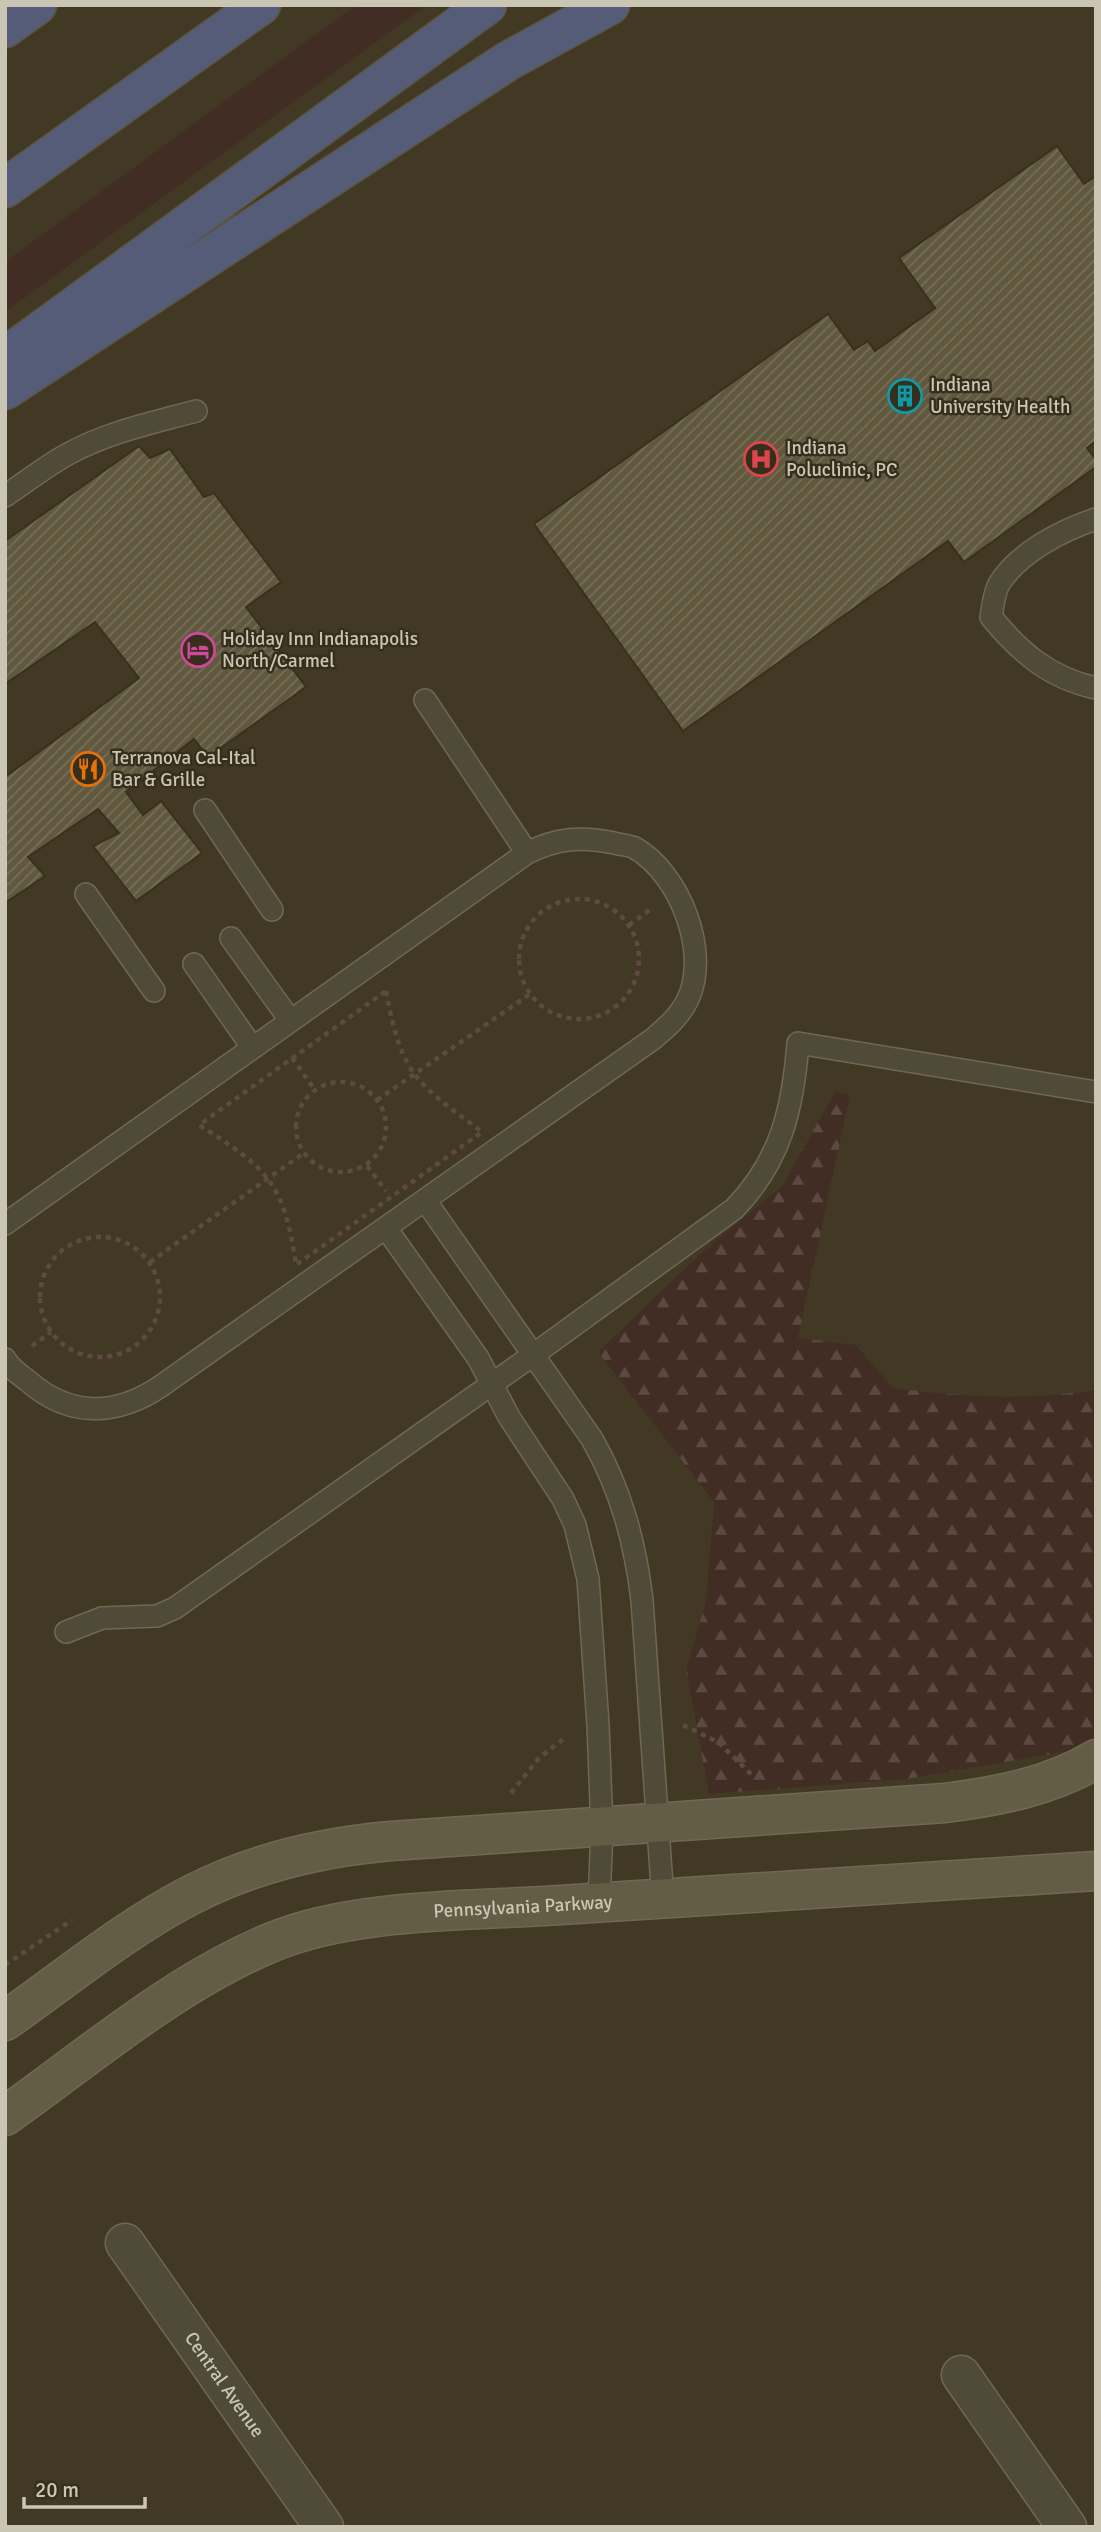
<svg xmlns="http://www.w3.org/2000/svg" width="1101" height="2532" font-family="Signika,sans-serif">
	<defs>
		<pattern id="forest-firs" width="22" height="20" patternUnits="userSpaceOnUse" patternTransform="scale(1.75)"><rect width="22" height="20" fill="#422d25"/><path d="M5 1l3.5 6h-7zM16 11l3.5 6h-7z" fill="#5c4a42"/></pattern>
		<pattern id="building-hatch" width="6" height="6" patternUnits="userSpaceOnUse" patternTransform="scale(1.75)"><rect width="6" height="6" fill="#60593f"/><path d="M-1 1l2-2M0 6l6-6M5 7l2-2" fill="none" stroke="#756f58"/></pattern>
	</defs>
	<rect width="100%" height="100%" fill="#413923"/>
	<path fill="#422d25" d="M356,5H427L5,312V262Z"/>
	<path fill="url(#forest-firs)" d="M835,1092L850,1095L798,1338L856,1345L893,1388C959,1397 1029,1401 1096,1390V1736L1069,1751L906,1779L709,1794L686,1669L706,1602L714,1502L598,1352L699,1255L783,1185Z"/>
	<path fill="url(#building-hatch)" stroke="#38311e" stroke-width="2" d="M1057,146L1084,184L1096,176V441L1087,448L1096,460V467L964,562L948,541L683,731L534,524L828,314L854,350L868,341L875,351L935,308L899,258Z
		M139,446L150,458L170,449L204,497L214,493L281,582L246,607L306,687L208,757L194,739L126,792L143,815L161,801L202,853L136,901L93,846L119,833L98,809L28,857L45,876L5,903V777L139,678L95,622L5,684V541Z"/>
	<g fill="none" stroke-linecap="round" stroke-linejoin="round">
		<g stroke="#6e6855" stroke-width="24">
			<path id="service" d="M5,496C26,482 46,466 68,454C108,432 152,423 196,411
				M1096,519C1062,530 1018,553 999,584C994,593 993,606 991,617C1020,652 1049,678 1096,688
				M425,700L527,853
				M205,810L272,910
				M86,894L154,991
				M231,938L290,1020
				M194,964L252,1047
				M425,1200L592,1439C621,1490 635,1542 642,1600L663,1900
				M5,1224L527,853C557,838 582,836 614,843C621,845 629,845 635,848C680,874 710,952 688,999C680,1016 667,1027 653,1039L161,1386C117,1416 70,1418 28,1381C20,1375 10,1368 5,1359
				M386,1228L478,1358L509,1417L563,1499L575,1525L588,1579L598,1725L602,1829L599,1903
				M66,1632L102,1618L157,1616L175,1608L533,1355L734,1209C781,1161 793,1108 798,1043L1096,1092"/>
		</g>
		<g stroke="#6e6855" stroke-width="41">
			<g id="minor">
				<path id="s1" d="M125,2243L324,2527"/>
				<path d="M961,2375L1067,2527"/>
			</g>
		</g>
		<g stroke="#6e6855" stroke-width="41">
			<g id="secondary">
				<path d="M5,2021C66,1978 125,1929 191,1895C253,1863 322,1847 391,1841L945,1803C998,1796 1049,1787 1096,1759"/>
				<path id="s2" d="M5,2116C90,2056 174,1983 270,1943C352,1908 472,1911 561,1905C739,1894 917,1883 1096,1871"/>
			</g>
		</g>
		<g stroke="#5b5542" stroke-width="41">
			<path id="motorway" d="M5,28L37,5
				M5,188L261,5
				M5,357L487,5
				M5,390L508,61L610,5"/>
		</g>
		<path stroke="#5f4a43" stroke-width="4.5" stroke-dasharray="5 5" stroke-linecap="butt" d="M519 959a60 60 0 1 1 120 0a60 60 0 1 1-120 0Z
			M629,925L651,909
			M386,991C402,1077 416,1082 482,1132L296,1265C284,1182 267,1168 199,1125Z
			M292,1058L315,1090
			M296 1127a45 45 0 1 1 90 0a45 45 0 1 1-90 0Z
			M377,1100L530,994
			M367,1166L386,1191
			M40 1297a60 60 0 1 1 120 0a60 60 0 1 1-120 0Z
			M150,1262L304,1153
			M32,1346L51,1332
			M683,1725L718,1742L753,1776
			M511,1793L539,1758L566,1737
			M5,1965L72,1920"/>
		<use href="#service" stroke="#504a38" stroke-width="21"/>
		<use href="#minor" stroke="#504a38" stroke-width="38"/>
		<use href="#secondary" stroke="#645d45" stroke-width="38"/>
		<use href="#motorway" stroke="#545c77" stroke-width="38"/>
	</g>
	<defs>
		<g id="building-ring" transform="scale(1.75)"><circle r="9.5" fill="#362f1c" stroke="#0f9aa8" stroke-width="1.5"/><path d="M-4-6H4V6H1V3H-1V6H-4ZM-2.5-4.3h1.7v1.8h-1.7ZM.8-4.3h1.7v1.8H.8ZM-2.5-1h1.7V.8h-1.7ZM.8-1h1.7V.8H.8Z" fill="#0f9aa8"/></g>
		<g id="hospital-ring" transform="scale(1.75)"><circle r="9.5" fill="#362f1c" stroke="#e0444e" stroke-width="1.5"/><path d="M-5-5h3v3.5h4V-5h3V5h-3V1.5h-4V5h-3Z" fill="#e0444e"/></g>
		<g id="hotel-ring" transform="scale(1.75)"><circle r="9.5" fill="#362f1c" stroke="#d1479c" stroke-width="1.5"/><path d="M-6-4.5h1.5V1H6V5H4.5V3h-9V5H-6ZM-4 0a1.8 1.8 0 1 1 3.6 0ZM.5 0V-2.5h3Q6-2.5 6 0Z" fill="#d1479c"/></g>
		<g id="restaurant-ring" transform="scale(1.75)"><circle r="9.5" fill="#362f1c" stroke="#e8710a" stroke-width="1.5"/><path d="M-5-6h1v4h1v-4h1v4h1v-4h1v5L-1.5 .5V6h-2V.5L-5-1ZM5-6V6H3V1.5H1.5Q1.5-4 5-6Z" fill="#e8710a"/></g>
	</defs>
	<g fill-rule="evenodd">
		<use href="#building-ring" x="905" y="396"/>
		<use href="#hospital-ring" x="761" y="459"/>
		<use href="#hotel-ring" x="198" y="650"/>
		<use href="#restaurant-ring" x="88" y="769"/>
	</g>
	<g text-anchor="middle" dominant-baseline="central" stroke-width="5" stroke-linejoin="round" paint-order="stroke">
		<g font-size="19" fill="#cbc6b4" stroke="#362f1c" text-anchor="start">
			<text x="930" y="385">Indiana<tspan x="930" dy="22">University Health</tspan></text>
			<text x="786" y="448">Indiana<tspan x="786" dy="22">Poluclinic, PC</tspan></text>
			<text x="222" y="639">Holiday Inn Indianapolis<tspan x="222" dy="22">North/Carmel</tspan></text>
			<text x="112" y="758">Terranova Cal-Ital<tspan x="112" dy="22">Bar &amp; Grille</tspan></text>
		</g>
		<g font-size="19" fill="#cbc6b4" stroke="#362f1c">
			<text stroke="none"><textPath href="#s2" startOffset="574">Pennsylvania Parkway</textPath></text>
			<text stroke="none"><textPath href="#s1" startOffset="173">Central Avenue</textPath></text>
		</g>
	</g>
	<rect width="1101" height="2532" fill="none" stroke="#cbc6b4" stroke-width="14"/>
	<path d="M24 2497v10h121v-10" fill="none" stroke="#cbc6b4" stroke-width="3.5"/>
	<text x="35" y="2497" font-size="21" fill="#cbc6b4" stroke="#362f1c" stroke-width="5" paint-order="stroke">20 m</text>
</svg>
